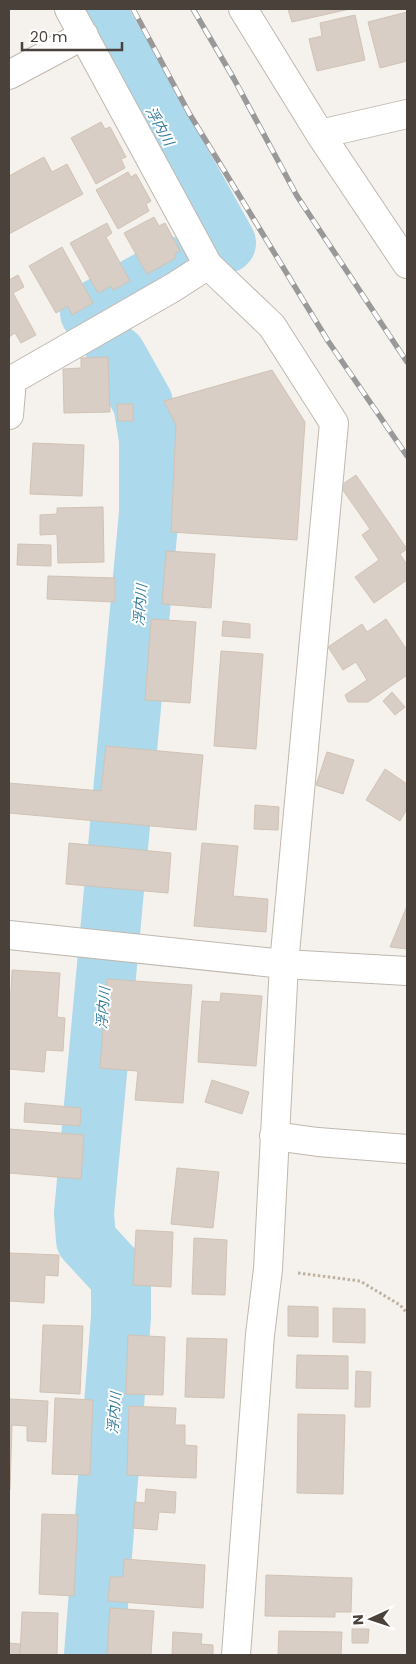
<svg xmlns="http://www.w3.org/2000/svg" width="416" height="1664" font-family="Poppins,'Noto Sans JP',sans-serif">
	<rect width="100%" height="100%" fill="#f5f1ec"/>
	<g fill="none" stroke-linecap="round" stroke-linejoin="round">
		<path stroke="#add9ec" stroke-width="60" d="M95,9L226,243
			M90,313L173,267
			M94,1655L121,1317V1278L86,1240L84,1213L149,513V440L143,403L116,355"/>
	</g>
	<path fill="#d9cec5" stroke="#d0c3b5" d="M288,9H350L292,22Z
		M407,12V61L380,68L368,22Z
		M355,15L365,60L317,71L309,39L322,36L320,23Z
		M101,122L105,129L110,127L126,157L121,159L125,168L96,184L71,138Z
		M44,157L52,172L67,164L83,194L9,234V176Z
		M128,172L131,177L136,174L151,201L146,204L149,211L118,229L96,190Z
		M154,217L159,226L165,223L180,251L174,254L176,258L147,274L124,233Z
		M107,223L112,233L106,237L130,281L113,290L111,286L98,293L70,243Z
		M62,247L93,303L72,315L68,306L56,313L29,266Z
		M18,275L24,287L13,293L36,335L21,343L15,333L9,337V280Z
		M108,357L110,412L64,413L63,369L81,368V358Z
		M272,370L305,422L297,540L171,532L176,425L164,401Z
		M117,404H133V421H118Z
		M33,443L84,445L82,496L30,494Z
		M356,475L407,549L400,554L407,565V580L374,603L355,577L379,560L362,535L370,529L340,486Z
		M103,507L104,562L58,563L57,534L40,535V515L57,514V508Z
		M18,544L51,545V566L17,565Z
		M166,551L215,554L211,608L162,604Z
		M48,576L115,578V602L47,599Z
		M151,619L196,622L190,703L145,700Z
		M386,619L407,650V675L368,702H348L345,695L367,680L356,662L343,670L328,647L362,624L367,632Z
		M223,621L250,624V638L222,636Z
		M221,651L263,654L256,749L214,746Z
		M392,692L405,707L395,715L383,701Z
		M106,746L203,755L196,830L9,813V783L101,791Z
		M327,752L354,760L343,794L316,785Z
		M385,769L407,784V809L400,821L366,800Z
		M255,805L279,807L278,830L254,829Z
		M69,843L171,853L168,893L66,884Z
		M202,843L238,846L233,896L268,899L266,932L194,926Z
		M407,906V949L390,947Z
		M12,970L60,973L57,1017L65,1018L63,1051L46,1050L44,1072L9,1069V992H11Z
		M107,979L192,985L183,1103L135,1100L138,1071L100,1068Z
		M221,993L262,996L256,1066L198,1062L202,1001L220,1002Z
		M212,1080L249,1092L242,1114L205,1102Z
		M25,1103L81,1108L80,1126L24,1122Z
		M9,1129L84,1135L81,1179L9,1173Z
		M177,1168L219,1172L213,1228L171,1224Z
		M136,1230L173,1232L171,1287L133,1285Z
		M194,1238L227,1240L225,1295L192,1294Z
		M9,1253L59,1255L58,1276L45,1275L44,1303L9,1301Z
		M288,1306L318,1307V1337L288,1336Z
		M333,1308L365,1309V1343L333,1342Z
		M43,1325L83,1326L80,1394L40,1392Z
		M128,1335L165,1337L163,1395L126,1394Z
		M187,1338L227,1339L224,1398L185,1397Z
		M297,1355L348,1356V1389L296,1388Z
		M356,1371L371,1372L370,1407H355Z
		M55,1398L93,1400L90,1475L52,1474Z
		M9,1399L48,1401L46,1442L27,1441V1426L12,1425L10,1490H9Z
		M129,1406L176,1408L175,1425H185V1445L197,1446L196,1478L127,1475Z
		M298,1414L345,1415L343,1494L297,1493Z
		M146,1489L176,1492L175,1513L159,1512L157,1530L133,1528L135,1502L145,1503Z
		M42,1514L78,1515L74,1596L39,1594Z
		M124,1559L205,1565L203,1608L108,1601L110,1577H123Z
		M266,1575L352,1578L351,1612H335V1617L265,1616Z
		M110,1608L154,1611L151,1655H107Z
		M22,1612L58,1613L57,1655H20Z
		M352,1629H369L368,1643H352Z
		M279,1631L342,1632L341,1655H278Z
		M173,1632L202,1634L201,1644L213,1645V1655H172Z
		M9,1643L21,1644L20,1655H9Z"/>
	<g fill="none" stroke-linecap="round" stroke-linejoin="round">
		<g stroke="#c0b8af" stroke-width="30">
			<path id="minor" d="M69,9L208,265L272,326L334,423L284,964L268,1269L260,1335L236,1655
				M243,9L320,134L407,264
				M9,75L84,35
				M320,134L407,114
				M9,415L12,380L174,287L208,265
				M9,935L284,964L407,971
				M274,1136L318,1142L407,1149"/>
		</g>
		<path stroke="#c0b2a1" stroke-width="3" stroke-dasharray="2.5 2.5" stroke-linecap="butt" d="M298,1273L360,1281L400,1305L407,1313"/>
		<use href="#minor" stroke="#fff" stroke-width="28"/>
		<g stroke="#999" stroke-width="5.5">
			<path id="rail" d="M133,9L189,113L328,341L407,456
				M193,9L234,79L297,196L407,362"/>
		</g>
		<use href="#rail" stroke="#fff" stroke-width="4" stroke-dasharray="11" stroke-linecap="butt"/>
	</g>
	<g text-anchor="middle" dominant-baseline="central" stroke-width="4" stroke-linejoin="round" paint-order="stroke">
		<g font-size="14" font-style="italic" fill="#357e9e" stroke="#fff">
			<text transform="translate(160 126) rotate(61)">浮内川</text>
			<text transform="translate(140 605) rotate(-85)">浮内川</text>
			<text transform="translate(103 1008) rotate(-85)">浮内川</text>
			<text transform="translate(114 1413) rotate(-85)">浮内川</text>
		</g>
	</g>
	<rect width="416" height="1664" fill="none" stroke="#49413a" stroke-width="20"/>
	<g transform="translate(371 1619) rotate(267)" stroke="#ffffff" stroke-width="4" paint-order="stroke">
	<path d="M0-4L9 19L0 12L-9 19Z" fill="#49413a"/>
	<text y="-8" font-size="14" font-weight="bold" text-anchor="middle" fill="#49413a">N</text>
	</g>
	<path d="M22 42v8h100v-8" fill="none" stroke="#49413a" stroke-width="2.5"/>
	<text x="30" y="42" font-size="15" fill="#49413a" stroke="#ffffff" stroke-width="4" paint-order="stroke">20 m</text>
</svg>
